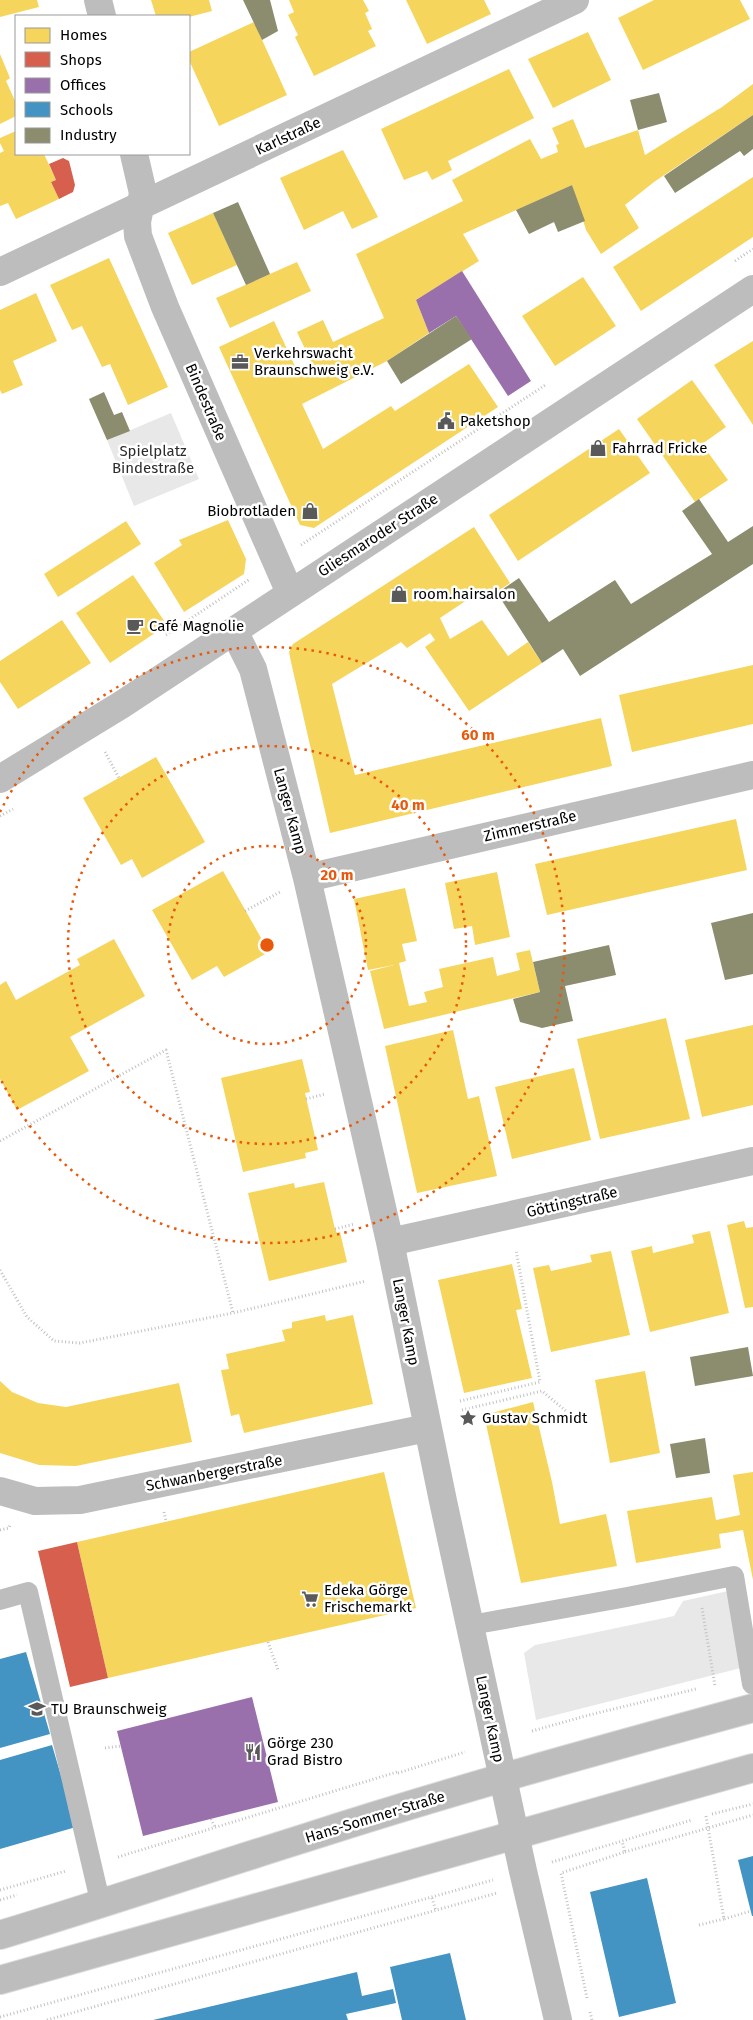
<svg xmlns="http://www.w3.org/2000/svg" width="753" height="2020" font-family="'Fira Sans',sans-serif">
	<rect width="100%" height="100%" fill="#fff"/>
	<path fill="#e8e8e8" d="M171,413L199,479L134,506L107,440Z
		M728,1591L741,1668L536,1720L524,1653L535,1645L674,1616L683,1601Z"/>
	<path fill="#f6d55c" d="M0,0H37L39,7L0,17Z
		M151,0H209L212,11L189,17L156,16Z
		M289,0H363L369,11L365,13L372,29L368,31L376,46L314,76L295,37L298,35L288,15L294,12Z
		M406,0H484L491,14L427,44Z
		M654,0H740L750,19L643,70L618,18Z
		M254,22L287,95L219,126L189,60V52Z
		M588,32L611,80L553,108L528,59Z
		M0,54L10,78L6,81L16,103V116L0,124Z
		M509,69L534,118L448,161L452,170L432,180L427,171L404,180L381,129Z
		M753,84V115L654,182L625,205L639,228L601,254L586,230L572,185L463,234L479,261L416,300L429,333L387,361L302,404L323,449L391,406L395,411L469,364L498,407L314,528L300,525L219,347L274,321L299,375L314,368L297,332L323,320L333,342L384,318L356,254L463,201L452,180L530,139L541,159L558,152L556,145L559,144L552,128L573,119L585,148L638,130L645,155L722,107Z
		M16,131V154H44L56,180L51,182L59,199L16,219L8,203L0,206V153L4,151L0,143V138Z
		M343,150L378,217L352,229L343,211L304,230L280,178Z
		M753,177V237L641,311L613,267Z
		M213,213L237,265L192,285L168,233Z
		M109,258L168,387L128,405L110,364L102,367L82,326L72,330L50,285Z
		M297,262L311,291L230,328L216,298Z
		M583,277L616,326L555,366L522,316Z
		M36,293L57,341L13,361L23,385L2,394L0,390V310Z
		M753,341V425L714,365Z
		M692,380L726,427L702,444L728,480L695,502L637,419Z
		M619,429L650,473L518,561L489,515Z
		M228,520L246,559L244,574L184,612L154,563L182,545L179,540Z
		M126,521L141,544L58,597L44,574Z
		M474,527L510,583L491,596L485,588L440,618L450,639L482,620L508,656L528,642L542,663L469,711L425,647L435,640L430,633L407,648L401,642L332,684L355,775L601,718L612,766L330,833L291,662L289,652L293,644Z
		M133,575L167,625L110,663L76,613Z
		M62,620L91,663L18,709L0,682V661Z
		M753,665V724L632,752L619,695Z
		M156,757L205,842L142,878L132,859L121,865L83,798Z
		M736,819L747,870L547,915L535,864Z
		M223,871L269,952L224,977L217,966L192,980L152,910Z
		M497,872L510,937L475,945L472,926L454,929L445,883Z
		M405,888L417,941L402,944L406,961L399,963L409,1006L427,1002L424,992L443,987L439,969L493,957L497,976L520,970L516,953L530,950L540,992L384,1029L370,971L394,965L368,970L354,899Z
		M114,939L145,996L70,1037L89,1071L17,1110L0,1079V985L6,981L16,1000L80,965L77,959Z
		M666,1018L690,1119L600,1139L577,1039Z
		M753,1025V1105L702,1117L685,1040Z
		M453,1030L468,1099L479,1096L497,1176L417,1193L385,1046Z
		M302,1059L310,1092L305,1093L318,1150L305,1153L306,1158L243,1172L221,1078Z
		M574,1068L591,1140L512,1159L495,1087Z
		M324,1182L335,1229L337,1233L340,1232L347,1262L269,1281L248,1193L294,1183L295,1188Z
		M744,1221L746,1228L753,1227V1307L745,1308L727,1225Z
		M710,1231L729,1313L650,1332L631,1251L652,1246L653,1253L694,1243L692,1235Z
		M611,1251L630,1335L551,1352L533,1268L549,1265L551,1271L592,1262L590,1255Z
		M512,1264L522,1309L516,1310L532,1378L464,1393L438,1280Z
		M325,1315L326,1321L353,1315L373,1404L244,1433L239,1414L231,1416L221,1370L229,1369L226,1354L285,1341L282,1330L292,1328V1322Z
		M645,1371L660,1453L610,1463L595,1380Z
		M0,1381L12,1392L38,1403L66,1407L179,1383L192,1442L76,1466L39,1465L0,1453Z
		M533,1402L552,1482L560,1524L606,1514L617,1566L521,1583L484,1415Z
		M384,1472L416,1608L108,1678L77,1542Z
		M753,1472V1580L743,1530L719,1534L721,1548L636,1563L627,1511L712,1497L716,1520L740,1515L733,1475Z"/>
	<path fill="#d6604d" d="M63,158L69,161L75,185L73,192L59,199L51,182L56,180L49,164Z
		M77,1542L108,1678L70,1687L38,1551Z"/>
	<path fill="#9970ab" d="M462,271L531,381L508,396L456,316L429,333L416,300Z
		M252,1697L278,1802L143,1836L117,1731Z"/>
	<path fill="#4393c3" d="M26,1652L50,1734L0,1748V1659Z
		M52,1745L76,1827L0,1849V1760Z
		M753,1856V1916H752L738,1860Z
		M647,1878L676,2003L619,2017L590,1892Z
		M450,1953L466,2020H402L390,1967Z
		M357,1972L362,1996L393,1989L396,2003L346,2014L348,2020H153Z"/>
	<path fill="#8c8c6e" d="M243,0H270L278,31L262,40Z
		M659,93L667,122L638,130L630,100Z
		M753,115V149L744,156L740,151L675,193L664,176Z
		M572,185L585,221L558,232L554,222L529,234L516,210Z
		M238,202L270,274L246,285L213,213Z
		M456,316L472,339L401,384L387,361Z
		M104,392L114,415L122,412L130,431L107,440L89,399Z
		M699,499L728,542L753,526V564L580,676L563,649L542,663L497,593L519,578L549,622L615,580L631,604L712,554L682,511Z
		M753,913V974L725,980L711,923Z
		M609,945L616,975L565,986L573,1021L542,1028L520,1022L513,999L540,992L533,962Z
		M748,1347L753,1376L695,1386L690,1357Z
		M705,1438L710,1473L676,1478L670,1444Z"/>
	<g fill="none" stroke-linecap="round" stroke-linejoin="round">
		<g stroke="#dbdbdb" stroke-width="30">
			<path id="primary" d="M0,1935C102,1904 203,1870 305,1838C453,1790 603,1749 753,1708
				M0,1980L753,1768"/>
		</g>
		<path stroke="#c2c2c2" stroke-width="3" stroke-dasharray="1 2.5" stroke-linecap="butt" d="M735,261L753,249
			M301,545L547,384
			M166,635L250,579
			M105,752L119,778
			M0,816L13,809
			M245,911L280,892
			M306,1099L325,1094
			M0,1141L166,1050L233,1313
			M335,1229L354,1224
			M0,1270L27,1317L54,1341L80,1343L233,1313L366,1281
			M460,1401L540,1382L516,1250
			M462,1410L542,1391L566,1411
			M164,1512L166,1521
			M0,1530L9,1528L10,1525
			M702,1608L715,1686
			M268,1642L278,1670
			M532,1731L589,1715L696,1689
			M105,1748L121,1746
			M398,1773L465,1752
			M712,1814L753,1804
			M706,1816L724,1919L751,1911
			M211,1819L215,1827
			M625,1852L753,1815
			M118,1857L397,1772
			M552,1862L692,1820
			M0,1890L66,1871
			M432,1898L436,1911
			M0,1900L17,1895
			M699,1925L724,1919
			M587,1998L561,1873L625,1852L622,1841
			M590,2012L592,2020
			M0,2017L493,1880
			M47,2020L497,1893"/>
		<path stroke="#bdbdbd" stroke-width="20" d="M0,1600L28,1592L101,1905
			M471,1625L627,1597L734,1576L752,1684"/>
		<path stroke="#bdbdbd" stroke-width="28" d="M98,0L102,16
			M134,154L143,193L137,222L138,236L165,307L290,593
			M0,272L575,0
			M234,631L253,669L307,878L390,1242L443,1501L523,1871L558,2020
			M0,779L121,705L753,289
			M307,878L753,775
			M390,1242L753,1161
			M0,1491L35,1501L80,1500L427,1428"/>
		<use href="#primary" stroke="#bdbdbd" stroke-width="28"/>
		<path stroke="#bdbdbd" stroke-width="1" d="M0,768L117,698L577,392L753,278
			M0,790L125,715L316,586L753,297"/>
	</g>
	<g fill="none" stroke="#e8590c" stroke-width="2.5" stroke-dasharray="2.5 5">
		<circle cx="267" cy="945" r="99"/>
		<circle cx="267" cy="945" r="199"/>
		<path d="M0 812A298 298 0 1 1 0 1078"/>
	</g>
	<defs>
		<g id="office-bare" transform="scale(1.35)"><path d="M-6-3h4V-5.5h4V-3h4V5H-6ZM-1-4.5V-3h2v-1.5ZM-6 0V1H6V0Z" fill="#595959" stroke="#fff" stroke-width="2.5" paint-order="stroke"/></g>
		<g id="civic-bare" transform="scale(1.35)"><path d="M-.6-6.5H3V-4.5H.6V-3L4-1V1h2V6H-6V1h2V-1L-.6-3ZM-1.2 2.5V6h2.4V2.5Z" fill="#595959" stroke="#fff" stroke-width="2.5" paint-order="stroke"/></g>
		<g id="shop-bare" transform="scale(1.35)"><path d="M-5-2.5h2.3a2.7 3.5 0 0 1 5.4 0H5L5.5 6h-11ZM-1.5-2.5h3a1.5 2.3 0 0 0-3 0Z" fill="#595959" stroke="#fff" stroke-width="2.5" paint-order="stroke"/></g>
		<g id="cafe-bare" transform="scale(1.35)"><path d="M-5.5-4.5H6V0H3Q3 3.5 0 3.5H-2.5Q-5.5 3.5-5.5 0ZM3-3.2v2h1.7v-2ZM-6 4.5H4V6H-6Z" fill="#595959" stroke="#fff" stroke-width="2.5" paint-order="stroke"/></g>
		<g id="sight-bare" transform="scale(1.35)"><path d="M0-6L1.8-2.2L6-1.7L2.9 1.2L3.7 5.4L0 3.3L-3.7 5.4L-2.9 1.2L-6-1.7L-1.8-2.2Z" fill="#595959" stroke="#fff" stroke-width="2.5" paint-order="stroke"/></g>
		<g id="supermarket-bare" transform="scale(1.35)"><path d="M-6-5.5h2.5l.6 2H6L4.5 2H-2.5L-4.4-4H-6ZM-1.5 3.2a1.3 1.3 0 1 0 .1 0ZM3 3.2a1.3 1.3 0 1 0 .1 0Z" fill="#595959" stroke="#fff" stroke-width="2.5" paint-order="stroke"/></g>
		<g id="university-bare" transform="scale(1.35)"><path d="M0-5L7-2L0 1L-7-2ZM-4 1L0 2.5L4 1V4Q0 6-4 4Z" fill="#595959" stroke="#fff" stroke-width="2.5" paint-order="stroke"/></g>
		<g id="restaurant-bare" transform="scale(1.35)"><path d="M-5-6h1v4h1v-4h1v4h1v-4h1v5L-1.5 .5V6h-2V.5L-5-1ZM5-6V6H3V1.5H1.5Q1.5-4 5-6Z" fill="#595959" stroke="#fff" stroke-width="2.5" paint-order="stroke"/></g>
	</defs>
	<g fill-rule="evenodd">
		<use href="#office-bare" x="240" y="362"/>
		<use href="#civic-bare" x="446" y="421"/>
		<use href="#shop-bare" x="598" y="448"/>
		<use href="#shop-bare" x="310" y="511"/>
		<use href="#shop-bare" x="399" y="594"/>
		<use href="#cafe-bare" x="135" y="626"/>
		<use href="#sight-bare" x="468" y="1418"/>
		<use href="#supermarket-bare" x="310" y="1599"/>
		<use href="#university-bare" x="37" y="1709"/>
		<use href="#restaurant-bare" x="253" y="1752"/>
	</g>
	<g text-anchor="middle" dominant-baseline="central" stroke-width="5" stroke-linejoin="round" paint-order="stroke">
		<g font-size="15" fill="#000" stroke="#fff">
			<text transform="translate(288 136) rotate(-25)">Karlstraße</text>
			<text transform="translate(206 402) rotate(67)">Bindestraße</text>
			<text transform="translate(378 535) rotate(-33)">Gliesmaroder Straße</text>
			<text transform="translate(290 811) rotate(75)">Langer Kamp</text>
			<text transform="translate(530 826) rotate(-13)">Zimmerstraße</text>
			<text transform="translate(572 1202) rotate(-13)">Göttingstraße</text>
			<text transform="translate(406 1322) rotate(79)">Langer Kamp</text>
			<text transform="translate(214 1473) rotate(-11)">Schwanbergerstraße</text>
			<text transform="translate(490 1719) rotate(78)">Langer Kamp</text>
			<text transform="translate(375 1817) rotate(-17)">Hans-Sommer-Straße</text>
		</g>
		<g font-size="15" fill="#000" stroke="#fff" text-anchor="start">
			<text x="254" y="353">Verkehrswacht<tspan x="254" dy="17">Braunschweig e.V.</tspan></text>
			<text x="460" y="421">Paketshop</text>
			<text x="612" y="448">Fahrrad Fricke</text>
			<text x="296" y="511" text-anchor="end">Biobrotladen</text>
			<text x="413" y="594">room.hairsalon</text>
			<text x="149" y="626">Café Magnolie</text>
			<text x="482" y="1418">Gustav Schmidt</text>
			<text x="324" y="1590">Edeka Görge<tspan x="324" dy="17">Frischemarkt</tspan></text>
			<text x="51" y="1709">TU Braunschweig</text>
			<text x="267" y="1743">Görge 230<tspan x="267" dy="17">Grad Bistro</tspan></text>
		</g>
		<g font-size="15" fill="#2c2c2c" stroke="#fff">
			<text x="153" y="451">Spielplatz<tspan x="153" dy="17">Bindestraße</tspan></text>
		</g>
	</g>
	<circle cx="267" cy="945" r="8" fill="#e8590c" stroke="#fff" stroke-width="2.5"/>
	<g font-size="15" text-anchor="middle" font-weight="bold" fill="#e8590c" stroke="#fff" stroke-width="5" stroke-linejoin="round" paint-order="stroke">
		<text x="478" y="740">60 m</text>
		<text x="408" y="810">40 m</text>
		<text x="337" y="880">20 m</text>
	</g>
	<rect x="15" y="15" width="175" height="140" fill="#ffffff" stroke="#999999"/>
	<rect x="25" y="28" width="25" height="15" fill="#f6d55c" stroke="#999999"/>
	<text x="60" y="40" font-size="15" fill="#000000">Homes</text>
	<rect x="25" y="52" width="25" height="15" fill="#d6604d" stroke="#999999"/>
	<text x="60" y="65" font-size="15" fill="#000000">Shops</text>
	<rect x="25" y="78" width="25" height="15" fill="#9970ab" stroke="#999999"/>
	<text x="60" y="90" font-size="15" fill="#000000">Offices</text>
	<rect x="25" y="102" width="25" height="15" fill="#4393c3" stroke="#999999"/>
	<text x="60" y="115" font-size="15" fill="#000000">Schools</text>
	<rect x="25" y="128" width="25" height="15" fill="#8c8c6e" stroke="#999999"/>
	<text x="60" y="140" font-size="15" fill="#000000">Industry</text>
</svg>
